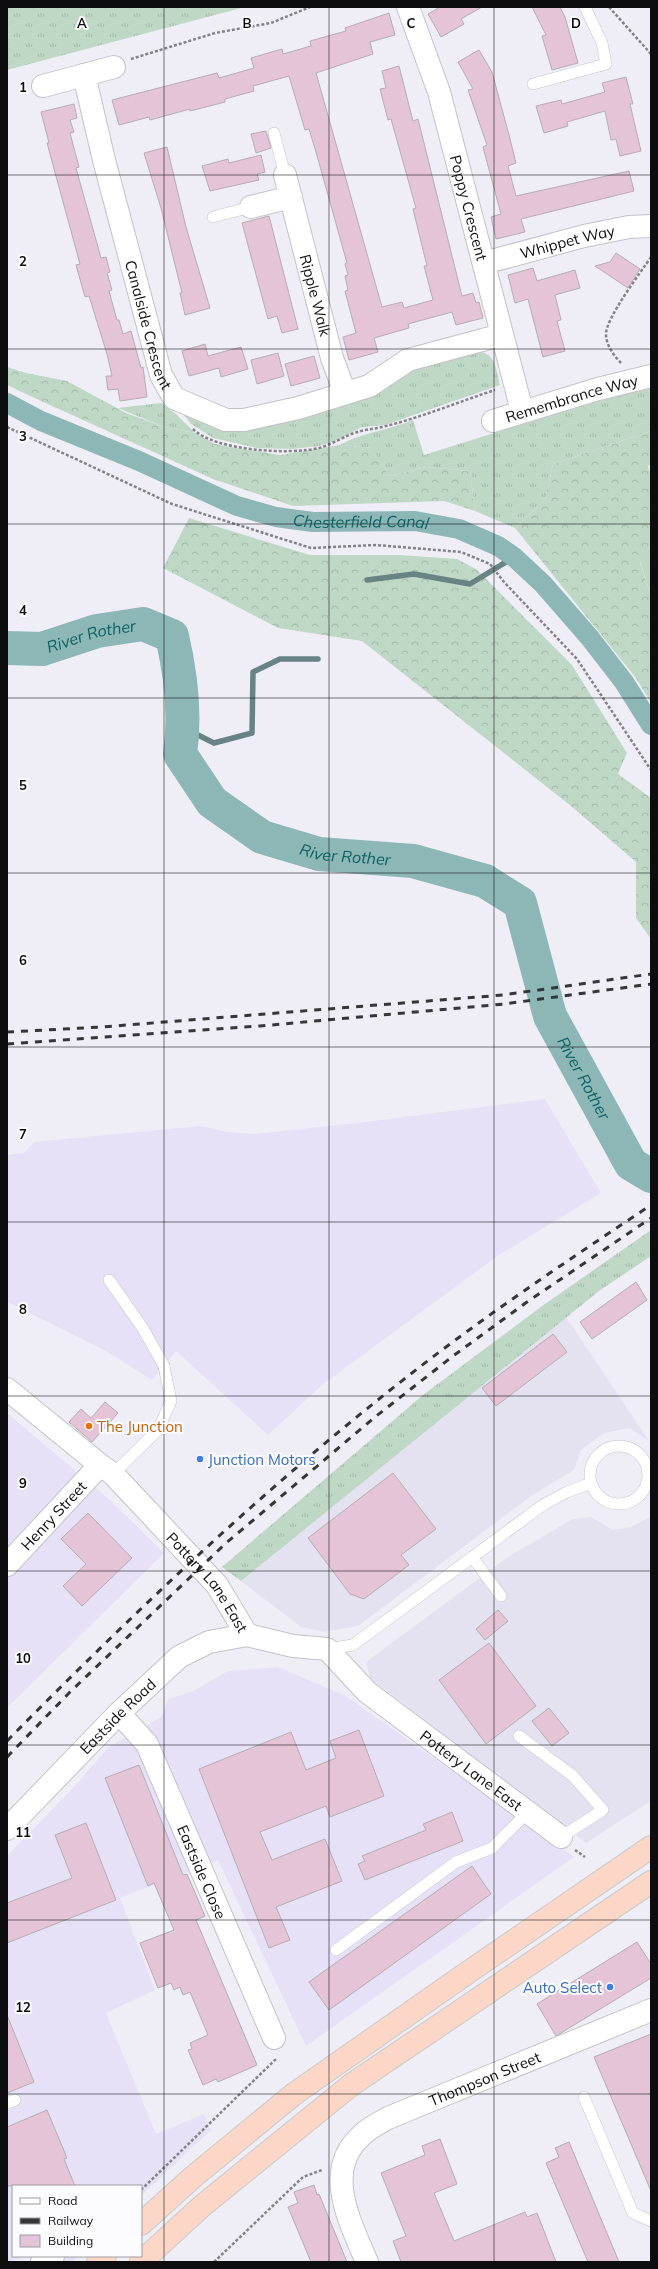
<svg xmlns="http://www.w3.org/2000/svg" width="658" height="2269" font-family="Mulish,sans-serif">
	<defs>
		<pattern id="grass-tufts" width="24" height="20" patternUnits="userSpaceOnUse"><rect width="24" height="20" fill="#bfd8c6"/><path d="M3 7l-1-3M5 7V3M7 7l1-3M15 17l-1-3M17 17v-4M19 17l1-3" fill="none" stroke="#a3b8a9"/></pattern>
		<pattern id="forest-crowns" width="20" height="18" patternUnits="userSpaceOnUse"><rect width="20" height="18" fill="#bfd8c6"/><path d="M2 6a3 3 0 1 1 6 0M12 15a3 3 0 1 1 6 0" fill="none" stroke="#a3b8a9"/></pattern>
	</defs>
	<rect width="100%" height="100%" fill="#efeef6"/>
	<path fill="#e4e2f0" d="M566,1317L649,1441L629,1428L604,1433L581,1450L574,1470L531,1496L358,1626L324,1632L301,1627L241,1581Z
		M591,1517L613,1530L631,1527L651,1517V1801L586,1843L370,1678L366,1662L508,1557L573,1519Z"/>
	<path fill="#e6e1f7" d="M545,1099L601,1193L499,1255L322,1385L268,1435L176,1351L152,1380L106,1351L7,1302V1155L24,1153L34,1142L200,1126L227,1132L254,1134L357,1123Z
		M7,1413L111,1501L164,1553L7,1708Z
		M278,1667L344,1695L574,1857L306,2046L218,1860L120,1898L155,1990L106,2013L156,2134L204,2114L211,2130L141,2196V2186H13V2256H28L9,2262L7,2257V1856L73,1788L109,1747L161,1717L168,1699L195,1690L228,1671Z
		M38,2256H78L72,2262H39Z"/>
	<path fill="url(#grass-tufts)" d="M7,7H245L7,70Z
		M477,351C496,353 496,369 500,385L385,425L362,427L335,441L319,446L292,449L257,448L213,438L191,424L182,412L217,424Z
		M651,386V431L553,464L545,500L515,528L475,511L470,471L426,467L389,476L372,448L340,445C363,432 389,430 413,420L424,455L548,416Z
		M161,403L176,414L195,433L164,427L118,408Z
		M651,545V596L640,561Z
		M651,1230V1256L599,1291L241,1581L222,1567L423,1395L542,1306Z"/>
	<path fill="url(#forest-crowns)" d="M7,367L26,373L67,381L126,413L164,427L195,433L215,444L230,447L280,455L340,445L373,448L389,476L426,467L470,471L475,511L444,501L293,506L213,479L28,395L7,385Z
		M651,431V464L648,466L651,476V545L640,562L651,596V703L636,678L515,528L545,500L553,464Z
		M189,518L310,555H400L457,559L476,569L572,665L627,753L618,774L651,798V939L636,918V862L571,806L362,641L278,628L163,568Z"/>
	<g fill="none" stroke-linecap="round" stroke-linejoin="round">
		<path stroke="#678384" stroke-width="5.5" d="M367,580L414,574L470,584L514,557
			M184,728L214,743L252,733L253,672L280,659H318"/>
		<path stroke="#8db6b6" stroke-width="20" id="s1" d="M7,403L41,421L139,461L237,506L276,517L313,522L415,521L459,529L498,546L514,557L543,584L590,638L624,682L651,725"/>
		<path stroke="#8db6b6" stroke-width="34" id="s2" d="M7,648L42,649L97,631L143,624L172,636C181,675 186,714 180,754L212,802L262,837L319,854L413,861L485,881L520,903L550,1016L631,1164L651,1176"/>
	</g>
	<path fill="#e4c4d6" stroke="#b5adb2" d="M440,7H482L461,19L464,24L441,37L428,14Z
		M532,7H560L565,17L578,63L552,70L542,36L546,35Z
		M389,13L395,35L370,42L373,54L316,73L382,307L402,302L404,308L433,300L424,266H427L413,209L416,208L391,119L388,120L380,89L386,88L382,71L399,66L413,121L418,119L462,296L473,293L476,303L479,302L483,318L456,325L452,312L408,324L409,328L374,338L378,352L349,360L343,337L356,333L345,291L348,290L345,276L348,275L345,264L347,263L316,152L309,129L305,130L289,76L253,86L254,91L225,99V102L190,111V109L150,120L149,117L119,125L112,100L217,73L219,78L254,68L251,58L282,49L283,54L311,46L310,41L346,31L345,28Z
		M479,50L492,72L509,135L516,163L508,166L516,196L629,171L634,191L521,219L525,232L496,239L491,217L501,214L483,147L487,145L468,90L473,89L458,62Z
		M626,77L633,104H630L641,151L620,156L616,139L611,140L605,111L567,122L568,126L544,133L536,106L561,100L562,104L605,92L602,83Z
		M74,104L77,118L70,120L74,132L70,133L79,167L76,168L101,258L106,257L110,272L107,273L112,290L109,291L117,320H119L123,334L131,331L141,368L143,367L147,397L120,401L118,389L108,390L106,376H112L107,354L89,296L85,297L76,265L80,264L47,143H49L41,112Z
		M266,131L271,148L256,153L251,134Z
		M167,147L186,227L210,308L185,315L180,293H182L161,208L144,153Z
		M261,155L265,172L257,174L259,180L210,191L202,166L228,159L229,163Z
		M269,216L298,329L282,333L277,316L268,319L242,223Z
		M616,253L640,269L628,288L595,266L610,262Z
		M533,268L537,281L575,270L580,288L555,295L561,320L557,321L565,351L543,357L528,299L515,303L508,275Z
		M205,344L208,356L241,347L248,369L221,377L219,368L189,376L182,351Z
		M278,353L284,376L257,384L251,360Z
		M314,356L320,378L291,386L285,364Z
		M636,1282L647,1300L592,1339L580,1322Z
		M553,1334L567,1352L496,1406L482,1388Z
		M105,1402L118,1413L92,1442L69,1422L81,1409L91,1418Z
		M393,1473L436,1529L401,1555L409,1565L364,1599L350,1594L308,1538Z
		M88,1513L132,1558L82,1606L63,1586L86,1564L61,1539Z
		M498,1610L508,1621L485,1640L476,1629Z
		M489,1643L536,1706L486,1744L439,1680Z
		M549,1708L569,1733L552,1746L532,1721Z
		M359,1730L384,1796L330,1817L326,1806L260,1832L272,1860L325,1839L342,1881L276,1907L290,1940L269,1948L199,1769L291,1732L306,1770L336,1758L330,1741Z
		M139,1765L183,1875L187,1874L205,1916L196,1920L257,2065L218,2082L216,2079L203,2085L188,2050L192,2049L190,2043L208,2035L190,1992L183,1995L180,1987L174,1990L171,1983L158,1988L140,1943L174,1930L154,1883L148,1886L105,1778Z
		M452,1812L463,1841L365,1880L358,1864L365,1861L362,1856L426,1830L423,1824Z
		M86,1823L116,1900L7,1943V1903L72,1878L55,1835Z
		M472,1866L491,1894L329,2010L309,1982Z
		M637,1942L651,1964V1978L556,2036L537,2004Z
		M7,2015L34,2082L7,2093Z
		M651,2034V2191L594,2057Z
		M47,2110L67,2158L64,2159L75,2186H7V2127Z
		M440,2139L457,2184L434,2193L454,2241L525,2212L527,2217L537,2213L556,2262H401L393,2241L406,2236L381,2173L425,2155L422,2146Z
		M569,2142L619,2262H588L546,2163L559,2157L555,2148Z
		M314,2185L317,2195L319,2194L347,2262H311L288,2207L298,2203L294,2192Z"/>
	<g fill="none" stroke-linecap="round" stroke-linejoin="round">
		<g stroke="#c3c2ca" stroke-width="12">
			<path id="service" d="M533,84L606,64L602,43L585,7
				M274,133L285,175
				M213,217L251,207
				M109,1280L142,1327L164,1366L171,1401L158,1430L113,1474
				M590 1475a29 29 0 1 1 58 0a29 29 0 1 1-58 0Z
				M472,1557L501,1596
				M327,1649L353,1645L543,1505L567,1492L591,1483
				M519,1736L573,1776L603,1810L561,1837
				M336,1950L456,1862L492,1848L527,1813
				M584,2097L633,2213L651,2221
				M7,2103L15,2100"/>
		</g>
		<g stroke="#c3c2ca" stroke-width="24">
			<g id="minor">
				<path id="s3" d="M408,7L439,92L522,411"/>
				<path id="s4" d="M84,75L104,160L161,375L174,398L226,420H244L298,408L369,386L408,360L501,335"/>
				<path d="M43,86L114,67"/>
				<path id="s5" d="M285,175L332,358L345,393"/>
				<path d="M251,207L291,197"/>
				<path id="s6" d="M484,263L584,236L629,227L651,226"/>
				<path id="s7" d="M493,421L598,389L651,376"/>
				<path id="s8" d="M7,1389L100,1465L113,1474L217,1585L247,1635"/>
				<path id="s9" d="M7,1565L100,1465"/>
				<path id="s10" d="M119,1713L147,1744L274,2038"/>
				<path id="s11" d="M7,1829L119,1713L179,1657L209,1642L247,1635L293,1646L327,1649L367,1692L561,1837"/>
				<path d="M42,2262L53,2256"/>
				<path id="s12" d="M367,2262C350,2222 322,2170 362,2135C369,2128 379,2123 388,2118L651,2010"/>
			</g>
		</g>
		<g stroke="#cacaca" stroke-width="24">
			<path id="trunk" d="M141,2224L193,2177L294,2094L467,1973L651,1847
				M98,2262L105,2256
				M141,2262L202,2206L351,2085L651,1882"/>
		</g>
		<path stroke="#838287" stroke-width="2.5" stroke-dasharray="3 2" stroke-linecap="butt" d="M609,7L651,54
			M131,59L215,33L271,23L310,7
			M621,363C614,356 606,345 606,334C606,318 641,272 651,257
			M7,427L172,504L311,548L376,545L461,552L490,564L504,582L577,659L651,770
			M193,429C215,451 290,455 319,448C334,444 347,434 361,431C368,429 375,429 382,427C420,418 458,402 495,390
			M575,1850L585,1857
			M141,2190L277,2058
			M214,2262L303,2177L322,2170"/>
		<use href="#service" stroke="#fff" stroke-width="11"/>
		<use href="#minor" stroke="#fff" stroke-width="22"/>
		<use href="#trunk" stroke="#fcd6c6" stroke-width="22"/>
		<path stroke="#363639" stroke-width="3" stroke-dasharray="7 7" stroke-linecap="butt" d="M7,1032L102,1027L503,995L651,974
			M7,1044L260,1026L504,1004L651,984
			M7,1741C145,1601 289,1465 446,1347C513,1297 582,1251 651,1205
			M7,1757L70,1692L225,1544L375,1417L453,1356L527,1302L651,1218"/>
	</g>
	<path fill="none" stroke="#0d0d0f" stroke-width="1" stroke-opacity="0.55" d="M164,7V2262M329,7V2262M494,7V2262M7,175H651M7,349H651M7,524H651M7,698H651M7,873H651M7,1047H651M7,1222H651M7,1396H651M7,1571H651M7,1745H651M7,1920H651M7,2094H651"/>
	<circle fill="#e8710a" stroke="#fcfcff" stroke-width="1.5" cx="89" cy="1426" r="4"/>
	<g fill="#3f7fe0" stroke="#fcfcff" stroke-width="1.5">
		<circle cx="200" cy="1459" r="4"/>
		<circle cx="610" cy="1987" r="4"/>
	</g>
	<g text-anchor="middle" dominant-baseline="central" stroke-width="4" stroke-linejoin="round" paint-order="stroke">
		<g font-size="15" fill="#0d0d0f" stroke="#fcfcff">
			<text stroke="none"><textPath href="#s3" startOffset="210">Poppy Crescent</textPath></text>
			<text stroke="none"><textPath href="#s6" startOffset="86">Whippet Way</textPath></text>
			<text stroke="none"><textPath href="#s5" startOffset="124">Ripple Walk</textPath></text>
			<text stroke="none"><textPath href="#s4" startOffset="258">Canalside Crescent</textPath></text>
			<text stroke="none"><textPath href="#s7" startOffset="82">Remembrance Way</textPath></text>
			<text stroke="none"><textPath href="#s9" startOffset="68">Henry Street</textPath></text>
			<text stroke="none"><textPath href="#s8" startOffset="280">Pottery Lane East</textPath></text>
			<text stroke="none"><textPath href="#s11" startOffset="158">Eastside Road</textPath></text>
			<text stroke="none"><textPath href="#s11" startOffset="586">Pottery Lane East</textPath></text>
			<text stroke="none"><textPath href="#s10" startOffset="181">Eastside Close</textPath></text>
			<text stroke="none"><textPath href="#s12" startOffset="273">Thompson Street</textPath></text>
		</g>
		<g font-size="15" fill="#c56008" stroke="#fcfcff" text-anchor="start">
			<text x="97" y="1426">The Junction</text>
		</g>
		<g font-size="15" fill="#366cbe" stroke="#fcfcff" text-anchor="start">
			<text x="208" y="1459">Junction Motors</text>
			<text x="602" y="1987" text-anchor="end">Auto Select</text>
		</g>
		<g font-size="16" font-style="italic" fill="#0a6262" stroke="#fcfcff">
			<text stroke="none"><textPath href="#s1" startOffset="378">Chesterfield Canal</textPath></text>
			<text stroke="none"><textPath href="#s2" startOffset="86">River Rother</textPath></text>
			<text stroke="none"><textPath href="#s2" startOffset="494">River Rother</textPath></text>
			<text stroke="none"><textPath href="#s2" startOffset="866">River Rother</textPath></text>
		</g>
	</g>
	<g font-size="13" text-anchor="middle" font-weight="bold" fill="#0d0d0f" stroke="#fcfcff" stroke-width="4" stroke-linejoin="round" paint-order="stroke">
		<text x="82" y="28">A</text>
		<text x="247" y="28">B</text>
		<text x="411" y="28">C</text>
		<text x="576" y="28">D</text>
		<text x="23" y="92">1</text>
		<text x="23" y="266">2</text>
		<text x="23" y="441">3</text>
		<text x="23" y="615">4</text>
		<text x="23" y="790">5</text>
		<text x="23" y="965">6</text>
		<text x="23" y="1139">7</text>
		<text x="23" y="1314">8</text>
		<text x="23" y="1488">9</text>
		<text x="23" y="1663">10</text>
		<text x="23" y="1837">11</text>
		<text x="23" y="2012">12</text>
	</g>
	<rect width="658" height="2269" fill="none" stroke="#0d0d0f" stroke-width="16"/>
	<rect x="12" y="2185" width="130" height="72" fill="#fcfcff" stroke="#9c9c9f"/>
	<rect x="20" y="2198" width="20" height="6" fill="#ffffff" stroke="#9c9c9f"/>
	<text x="48" y="2205" font-size="12" fill="#0d0d0f">Road</text>
	<rect x="20" y="2218" width="20" height="6" fill="#363639" stroke="#9c9c9f"/>
	<text x="48" y="2225" font-size="12" fill="#0d0d0f">Railway</text>
	<rect x="20" y="2235" width="20" height="12" fill="#e4c4d6" stroke="#9c9c9f"/>
	<text x="48" y="2245" font-size="12" fill="#0d0d0f">Building</text>
</svg>
